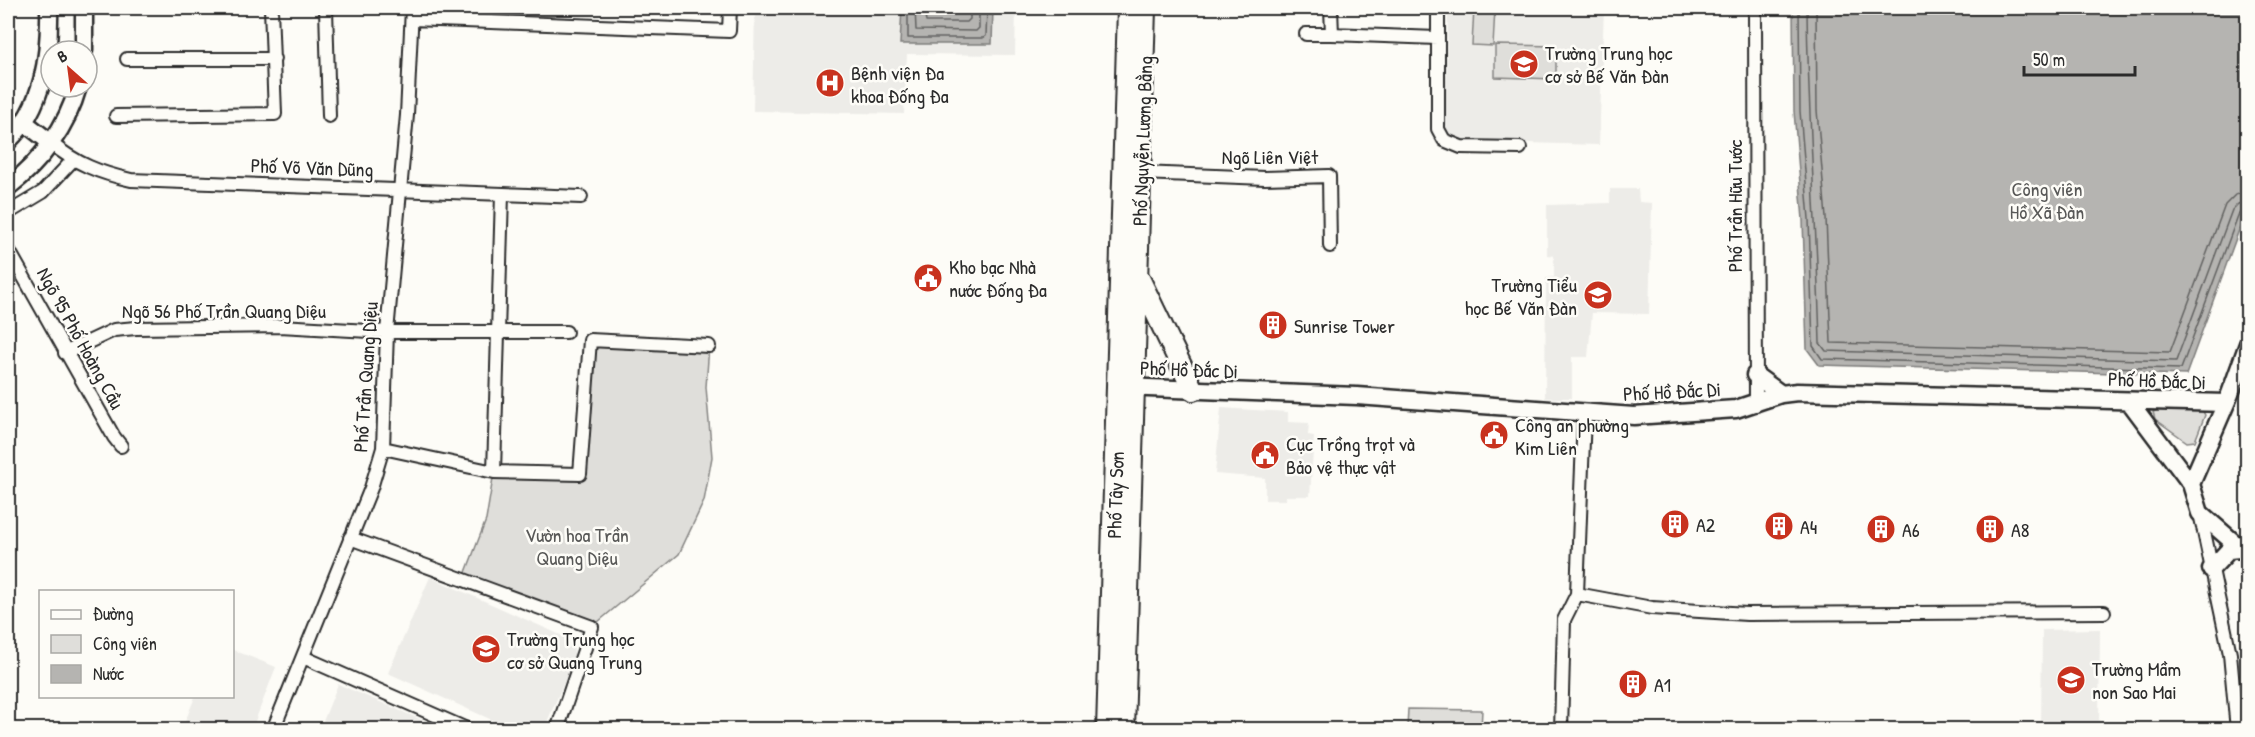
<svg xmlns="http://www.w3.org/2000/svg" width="2255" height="737" font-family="'Patrick Hand',sans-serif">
	<rect width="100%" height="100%" fill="#fdfcf7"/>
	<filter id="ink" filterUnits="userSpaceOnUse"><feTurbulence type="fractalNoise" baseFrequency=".0167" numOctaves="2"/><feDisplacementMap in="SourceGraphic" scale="12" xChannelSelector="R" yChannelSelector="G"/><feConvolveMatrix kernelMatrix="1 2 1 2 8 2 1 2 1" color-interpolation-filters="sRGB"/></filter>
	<g filter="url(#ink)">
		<path fill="#edece8" d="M755,8H1016L1015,55L907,54L904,114L753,111Z
			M1448,8H1604L1599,145L1450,141L1445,121Z
			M1610,189H1638L1639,202L1652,203L1649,314L1592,313L1588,357H1572V398H1545L1546,278L1554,277V256L1547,255V205L1610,203Z
			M1221,408L1288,412V422L1309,423L1308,435L1314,436L1310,496H1286V500H1265V478L1215,474Z
			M430,577L572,640L575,657L544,729H512L388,673Z
			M2100,629L2099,729H2041L2042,630Z
			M233,650L276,667L252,729H182L195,697L232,696Z
			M338,684L443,729H320Z"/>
		<path fill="#dfdeda" stroke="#858482" stroke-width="1.5" d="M1474,8H1495L1493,46L1472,45Z
			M1495,45L1556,46V79L1495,77Z
			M590,340L709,346L706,387L712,457L704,501L679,554L592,627L463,580L486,520L494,472L580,474Z
			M2158,410H2202L2205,415L2195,441L2187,442L2155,419L2153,412Z
			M1408,709L1482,710L1481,729H1407Z"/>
		<path fill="#b5b4b1" stroke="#7e7d7b" stroke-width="1.5" d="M902,8H993L992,44H900Z
			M1793,8H2247V208L2186,375L1819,365L1807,349L1803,220L1794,111Z"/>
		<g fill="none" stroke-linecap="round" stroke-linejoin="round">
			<path stroke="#626261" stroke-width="1.5" d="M908,8V38H983L986,36L987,8
				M915,8L916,30L976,31L979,28V8
				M924,8L926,22H967L970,19V8
				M1799,8L1800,111L1809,219L1813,346L1822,359L2181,369L2239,213L2248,209
				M1807,8C1808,120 1817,231 1820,343L1826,351L2176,361L2232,210L2238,204L2248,201
				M1816,8L1817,110L1826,218L1831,343L2170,352L2225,205L2235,195L2248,192"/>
			<g stroke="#2b2b2b" stroke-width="16">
				<path id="street" d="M326,8L329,116
					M1331,8L1332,34L1437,38
					M1438,8V129L1444,140L1461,147L1520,148
					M1755,8L1756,405
					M412,19L729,31L730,8
					M1306,34H1332
					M127,59H274
					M116,116L275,114L271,8
					M51,143C76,164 100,173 131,180L581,197
					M1141,173L1265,178L1329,176L1330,246
					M8,213L43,192L72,161
					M8,249L114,437L121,446
					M65,353L114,330L136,328L280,326L387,332H566
					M383,448L494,472L580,474L590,340L709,346
					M494,472L502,194
					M2200,513L2230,654L2237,730
					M350,538L592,627L557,730
					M1577,594L1652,608L1747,614L2104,612
					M303,657L469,730
					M273,730L371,488L383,448L387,332L407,115L412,8
					M1561,730L1564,620L1577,594L1584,415"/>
			</g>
			<g stroke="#2b2b2b" stroke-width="21">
				<path id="secondary" d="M84,8V51
					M24,122L51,143
					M8,141C44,107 50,54 49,8
					M8,187C41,162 67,127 78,87
					M1755,375L1781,394
					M1122,387L1357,396L1634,416L1736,409L1781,394L1797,392L2226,403
					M2129,401L2191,484L2200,513L2248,555
					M2191,484L2230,394L2248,344
					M2211,569L2229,550L2239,549"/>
			</g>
			<g stroke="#2b2b2b" stroke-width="24">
				<path id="primary" d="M1139,278L1193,390
					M1107,730L1128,8
					M1124,730L1145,8"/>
			</g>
			<use href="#street" stroke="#fdfcf7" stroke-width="12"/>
			<use href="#secondary" stroke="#fdfcf7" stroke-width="16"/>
			<use href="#primary" stroke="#fdfcf7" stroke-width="20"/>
		</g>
	</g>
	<defs>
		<g id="school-disc" transform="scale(1.5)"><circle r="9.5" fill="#c8321e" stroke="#fdfcf7"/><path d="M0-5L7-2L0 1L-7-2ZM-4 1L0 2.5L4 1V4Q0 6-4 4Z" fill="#fff"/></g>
		<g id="hospital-disc" transform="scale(1.5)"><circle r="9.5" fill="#c8321e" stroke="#fdfcf7"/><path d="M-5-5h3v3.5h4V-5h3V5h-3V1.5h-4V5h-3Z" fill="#fff"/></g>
		<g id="civic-disc" transform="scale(1.5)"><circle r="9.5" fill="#c8321e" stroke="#fdfcf7"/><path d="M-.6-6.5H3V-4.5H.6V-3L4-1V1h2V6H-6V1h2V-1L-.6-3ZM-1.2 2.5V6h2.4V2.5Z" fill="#fff"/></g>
		<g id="building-disc" transform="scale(1.5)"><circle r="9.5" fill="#c8321e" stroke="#fdfcf7"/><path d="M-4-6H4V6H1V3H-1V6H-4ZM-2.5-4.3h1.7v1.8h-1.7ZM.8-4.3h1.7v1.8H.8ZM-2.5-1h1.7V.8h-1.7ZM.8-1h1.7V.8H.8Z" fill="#fff"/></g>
	</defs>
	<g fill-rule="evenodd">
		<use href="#school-disc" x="1524" y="64"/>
		<use href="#hospital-disc" x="830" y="83"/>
		<use href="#civic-disc" x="928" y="278"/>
		<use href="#school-disc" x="1598" y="295"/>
		<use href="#building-disc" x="1273" y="325"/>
		<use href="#civic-disc" x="1494" y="435"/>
		<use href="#civic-disc" x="1265" y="455"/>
		<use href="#building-disc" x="1675" y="524"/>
		<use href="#building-disc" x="1779" y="526"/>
		<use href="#building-disc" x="1881" y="529"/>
		<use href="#building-disc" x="1990" y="529"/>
		<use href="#school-disc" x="486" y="649"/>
		<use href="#school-disc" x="2071" y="680"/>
		<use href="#building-disc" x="1633" y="684"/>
	</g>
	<g text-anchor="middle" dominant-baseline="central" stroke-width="5" stroke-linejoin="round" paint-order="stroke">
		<g font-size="20" fill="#2b2b2b" stroke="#fdfcf7" text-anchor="start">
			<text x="1545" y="52">Trường Trung học<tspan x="1545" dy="23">cơ sở Bế Văn Đàn</tspan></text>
			<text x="851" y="72">Bệnh viện Đa<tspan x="851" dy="23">khoa Đống Đa</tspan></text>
			<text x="949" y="266">Kho bạc Nhà<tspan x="949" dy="23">nước Đống Đa</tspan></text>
			<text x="1577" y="284" text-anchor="end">Trường Tiểu<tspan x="1577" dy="23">học Bế Văn Đàn</tspan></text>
			<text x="1294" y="325">Sunrise Tower</text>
			<text x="1515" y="424">Công an phường<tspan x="1515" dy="23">Kim Liên</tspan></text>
			<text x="1286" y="443">Cục Trồng trọt và<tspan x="1286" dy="23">Bảo vệ thực vật</tspan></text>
			<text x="1696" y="524">A2</text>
			<text x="1800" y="526">A4</text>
			<text x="1902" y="529">A6</text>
			<text x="2011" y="529">A8</text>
			<text x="507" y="638">Trường Trung học<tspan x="507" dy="23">cơ sở Quang Trung</tspan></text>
			<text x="2092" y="668">Trường Mầm<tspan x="2092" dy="23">non Sao Mai</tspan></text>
			<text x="1654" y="684">A1</text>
		</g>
		<g font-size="20" fill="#2b2b2b" stroke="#fdfcf7">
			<text transform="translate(1142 141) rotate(-88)">Phố Nguyễn Lương Bằng</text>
			<text x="1270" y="156">Ngõ Liên Việt</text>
			<text transform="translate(312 167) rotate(2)">Phố Võ Văn Dũng</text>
			<text transform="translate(1734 206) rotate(-90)">Phố Trần Hữu Tước</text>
			<text x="224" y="310">Ngõ 56 Phố Trần Quang Diệu</text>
			<text transform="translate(81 338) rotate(61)">Ngõ 95 Phố Hoàng Cầu</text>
			<text transform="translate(1189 369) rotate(2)">Phố Hồ Đắc Di</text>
			<text transform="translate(365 377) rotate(-86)">Phố Trần Quang Diệu</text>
			<text transform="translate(2157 380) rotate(2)">Phố Hồ Đắc Di</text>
			<text transform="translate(1672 391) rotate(-3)">Phố Hồ Đắc Di</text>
			<text transform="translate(1115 495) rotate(-88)">Phố Tây Sơn</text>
		</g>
		<g font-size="20" fill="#585857" stroke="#fdfcf7">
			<text x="2047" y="188">Công viên<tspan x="2047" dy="23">Hồ Xã Đàn</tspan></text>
			<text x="577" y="534">Vườn hoa Trần<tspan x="577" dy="23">Quang Diệu</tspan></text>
		</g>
	</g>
	<rect width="2255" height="737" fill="none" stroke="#fdfcf7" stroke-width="30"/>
	<rect x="15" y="15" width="2225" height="707" fill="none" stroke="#2b2b2b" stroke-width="2" filter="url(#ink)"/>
	<rect x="39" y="590" width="195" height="108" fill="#fdfcf7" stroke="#a9a8a5" stroke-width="1.5"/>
	<rect x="51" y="610" width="30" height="9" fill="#fdfcf7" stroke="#a9a8a5" stroke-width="1.5"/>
	<text x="93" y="620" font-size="18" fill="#2b2b2b">Đường</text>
	<rect x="51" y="635" width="30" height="18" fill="#dfdeda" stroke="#a9a8a5" stroke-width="1.5"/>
	<text x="93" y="650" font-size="18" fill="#2b2b2b">Công viên</text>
	<rect x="51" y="665" width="30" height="18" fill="#b5b4b1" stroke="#a9a8a5" stroke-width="1.5"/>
	<text x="93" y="680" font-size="18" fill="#2b2b2b">Nước</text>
	<g transform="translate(69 69) rotate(332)"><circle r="28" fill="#fdfcf7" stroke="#a9a8a5" stroke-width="1.5"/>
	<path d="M0-4.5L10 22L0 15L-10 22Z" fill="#c8321e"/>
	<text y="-9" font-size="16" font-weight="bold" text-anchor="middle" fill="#2b2b2b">B</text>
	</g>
	<path d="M2024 66v9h111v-9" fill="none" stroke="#2b2b2b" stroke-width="3"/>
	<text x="2033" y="66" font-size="18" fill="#2b2b2b" stroke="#fdfcf7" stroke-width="4.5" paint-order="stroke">50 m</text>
</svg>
